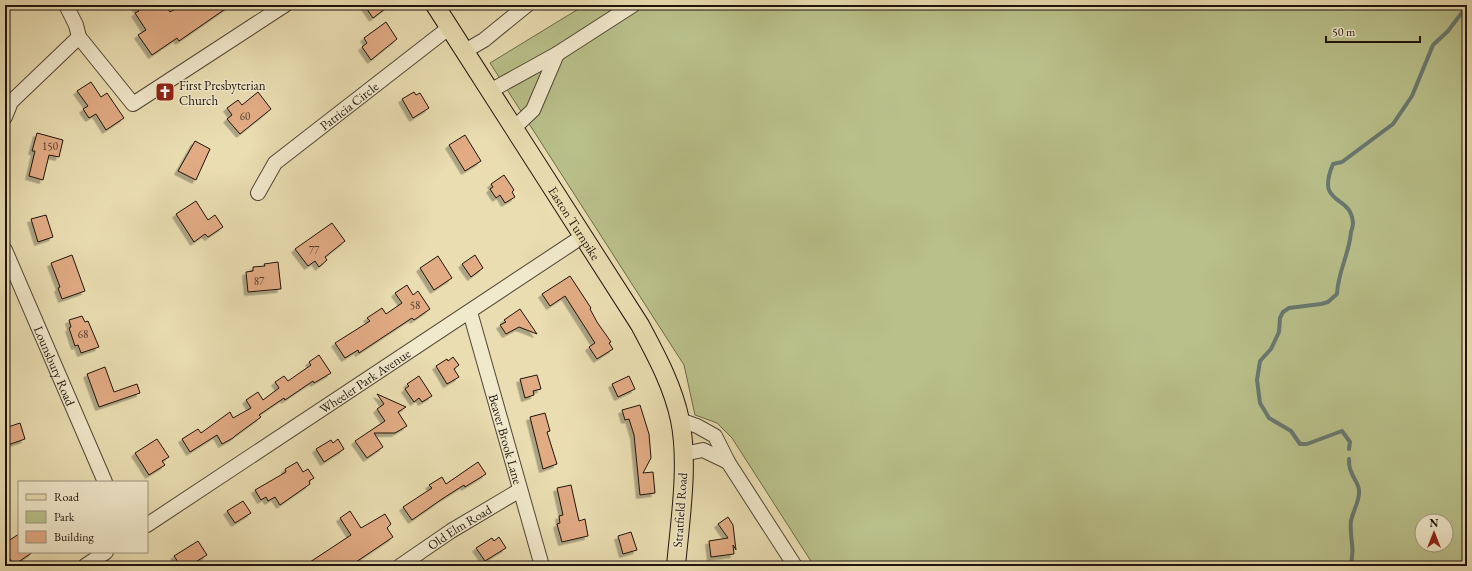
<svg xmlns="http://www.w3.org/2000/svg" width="1472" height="571" font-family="'EB Garamond',serif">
	<defs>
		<filter id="shadow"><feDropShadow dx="-3.5" dy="3.5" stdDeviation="0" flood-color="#0004"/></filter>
	</defs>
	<rect width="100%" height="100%" fill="#e9ddb1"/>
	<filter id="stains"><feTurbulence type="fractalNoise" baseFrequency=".005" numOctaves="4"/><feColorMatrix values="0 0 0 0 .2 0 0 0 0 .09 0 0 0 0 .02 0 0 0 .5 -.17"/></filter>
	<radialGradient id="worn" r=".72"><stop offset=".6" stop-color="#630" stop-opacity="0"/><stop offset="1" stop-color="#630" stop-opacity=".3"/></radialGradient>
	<path fill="#b9c08a" stroke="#6c6a4b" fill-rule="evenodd" d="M585,5H1467V566H814L732,438L717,423L695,415L684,365L490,63ZM1422,521H1446V545H1422Z"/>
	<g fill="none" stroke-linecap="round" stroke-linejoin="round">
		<path stroke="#687870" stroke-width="4" d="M1349,449L1350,442L1342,431L1307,444H1300L1291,431L1269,418L1260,403L1257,380L1260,361L1271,349L1279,332L1280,318L1283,312L1289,308L1321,304L1328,302L1337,294C1338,271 1349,255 1351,232C1352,229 1353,226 1353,223C1351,193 1315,207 1333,164L1342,162L1393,124L1412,96L1433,45L1448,31L1467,6
			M1349,459C1349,463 1349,468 1351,471C1353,479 1359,483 1359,491C1360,500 1353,511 1351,521C1349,537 1356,549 1350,566"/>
	</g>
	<path fill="#e1ab84" stroke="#1f140c" filter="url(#shadow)" d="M134,5H165L170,12L182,5H231L179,41L177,38L152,55L138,35L146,30L135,13L139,11Z
		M364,5H390L373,18Z
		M386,22L397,39L371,60L362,47L367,43L364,38Z
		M91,82L101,97L107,93L124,118L106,130L96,114L89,118L83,109L88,106L77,91Z
		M258,92L271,109L240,134L227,119L232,115L227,108L238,100L242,105Z
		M414,92L416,95L420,93L429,108L413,118L402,99Z
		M37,133L63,140L59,157L49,155L43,180L29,176L35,151H32Z
		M465,135L481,161L465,171L449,145Z
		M195,141L210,149L196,180L178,171Z
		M504,175L514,190L512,192L515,197L505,203L500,195L496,198L490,189L493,187L491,184Z
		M196,201L208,220L215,215L223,227L208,237L205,234L194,242L176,214Z
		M46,215L53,237L38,242L31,219Z
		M332,223L345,241L325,257L327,260L319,267L315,261L308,266L295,249Z
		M72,255L85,291L62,299L58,288L60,287L51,263Z
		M475,255L483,268L471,277L462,264Z
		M438,256L452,278L434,290L420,268Z
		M278,262L281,289L248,292L246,272L253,271V267L265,266L264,264Z
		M570,276L591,308L590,309L597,322L611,342L609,343L613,349L597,359L589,347L595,343L565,296L550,306L542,294Z
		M407,285L413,295L418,291L430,309L414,320L412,318L359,353L358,350L345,358L335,343L370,321L367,318L382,308L386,314L402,303L395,293Z
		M520,309L537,334L519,327L506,334L500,325L506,322L504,320Z
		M82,316L85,322L88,321L99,347L81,353L78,345L75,346L69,328L71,327L69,320Z
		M319,355L331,373L314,383L313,381L285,400L284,398L259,415L261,417L235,436L233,438L222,444L217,435L190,452L182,439L198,429L201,433L230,412L233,418L251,408L246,400L258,392L263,400L279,388L275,382L284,376L288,381L311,365L309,362Z
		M453,357L459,365L454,369L459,377L447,384L436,366L447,359L448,361Z
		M105,367L114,392L137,384L140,393L99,407L87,374Z
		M537,375L541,389L533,391L534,395L525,398L520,379Z
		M419,376L432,396L422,402L419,398L414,402L405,389L409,386L407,384Z
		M629,376L635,389L618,397L612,384Z
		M377,394L406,407L398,412L407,426L395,433H374L383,447L367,458L355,441L385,421L377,409L384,404Z
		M640,405L649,434L651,458L643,473L653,472L655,493L640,495L634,435L629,419L625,420L622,410Z
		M545,413L550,431L547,432L557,464L543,469L530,417Z
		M20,423L25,439L5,446V428Z
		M157,439L169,457L162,461L165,465L149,475L135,453Z
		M338,439L344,449L324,462L316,449L331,440L333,443Z
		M297,462L303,472L308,469L314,478L309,481L310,484L280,505L275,497L268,501L266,497L261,500L255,490L286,472L285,469Z
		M478,462L486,474L465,487L464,485L442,499L412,520L403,507L432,488L429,485L442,477L446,484Z
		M571,485L579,521L585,519L588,536L562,542L557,524L560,523L559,516L563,515L557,488Z
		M243,501L251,513L235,523L227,511Z
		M350,511L361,528L385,514L391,524L387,528L393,537L350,566H304L351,535L340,518Z
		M728,517L733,525L736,550L733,545L734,554L711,557L709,541L728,538L718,524Z
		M631,532L637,550L623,554L618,536Z
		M19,534V552H33L14,565L5,552V543Z
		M499,537L506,548L485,561L476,548L492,538L494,541Z
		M198,541L207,555L189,566H181L174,556Z"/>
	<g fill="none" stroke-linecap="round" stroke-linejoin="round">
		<g stroke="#524635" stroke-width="16">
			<g id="minor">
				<path d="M66,5L76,25L79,37L133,104L285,5"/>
				<path d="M465,51L484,40L527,5"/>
				<path d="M490,91L557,54L633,5"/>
				<path d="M5,117L11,102L79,37"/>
				<path d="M514,128L533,110L557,54"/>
				<path id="s1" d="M258,193L275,163L450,27"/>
				<path id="s2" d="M5,250L105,482"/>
				<path id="s3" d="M470,312L542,566"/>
				<path d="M680,420L697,426L715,436L728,462L795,566"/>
				<path d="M683,454L703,450L728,462"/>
				<path id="s4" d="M147,525L583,236"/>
				<path d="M85,566L106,552"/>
				<path id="s5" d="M400,566L451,531L520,490"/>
			</g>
		</g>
		<g stroke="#1f140c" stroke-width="20">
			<g id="major">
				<path id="s6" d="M435,5L640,325C656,355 673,386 680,420C689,464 680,521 676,566"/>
			</g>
		</g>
		<use href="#minor" stroke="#f1e9cc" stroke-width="14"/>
		<use href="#major" stroke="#e9ddb1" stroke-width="18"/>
	</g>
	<defs>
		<g id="church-square" transform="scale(1)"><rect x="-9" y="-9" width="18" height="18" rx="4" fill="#8f2418" stroke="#f1e9cc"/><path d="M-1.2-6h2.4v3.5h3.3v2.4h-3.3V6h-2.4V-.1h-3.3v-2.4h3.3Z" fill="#fff"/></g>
	</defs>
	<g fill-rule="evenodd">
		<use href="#church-square" x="165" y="92"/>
	</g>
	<g text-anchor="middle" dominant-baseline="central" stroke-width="3" stroke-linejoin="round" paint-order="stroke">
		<g font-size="11" fill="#503a2a">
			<text x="245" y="116">60</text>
			<text x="50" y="146">150</text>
			<text x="314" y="250">77</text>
			<text x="259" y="281">87</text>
			<text x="415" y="305">58</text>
			<text x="83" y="334">68</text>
		</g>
		<g font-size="13" fill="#1f140c" stroke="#f1e9cc" text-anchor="start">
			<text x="179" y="85">First Presbyterian<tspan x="179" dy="15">Church</tspan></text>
		</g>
		<g font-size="13" fill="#1f140c" stroke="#f1e9cc">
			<text stroke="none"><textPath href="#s1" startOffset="128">Patricia Circle</textPath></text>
			<text stroke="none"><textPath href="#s6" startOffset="259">Easton Turnpike</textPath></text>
			<text stroke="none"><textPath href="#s2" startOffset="126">Lounsbury Road</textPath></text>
			<text stroke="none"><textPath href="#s4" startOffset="261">Wheeler Park Avenue</textPath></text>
			<text stroke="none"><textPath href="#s3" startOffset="132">Beaver Brook Lane</textPath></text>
			<text transform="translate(680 510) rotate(-86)">Stratfield Road</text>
			<text stroke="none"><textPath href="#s5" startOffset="71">Old Elm Road</textPath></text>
		</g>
	</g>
	<rect width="1472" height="571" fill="none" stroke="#e9ddb1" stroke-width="20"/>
	<rect x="6" y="6" width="1460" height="559" fill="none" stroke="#1f140c" stroke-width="2"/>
	<rect x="10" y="10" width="1452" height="551" fill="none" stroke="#1f140c"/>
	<rect x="18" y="481" width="130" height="72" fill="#f1e9cc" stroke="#9d947f"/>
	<rect x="26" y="494" width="20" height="6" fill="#e9ddb1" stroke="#9d947f"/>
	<text x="54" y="501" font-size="12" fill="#1f140c">Road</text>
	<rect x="26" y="511" width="20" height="12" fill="#b9c08a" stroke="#9d947f"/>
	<text x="54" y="521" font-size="12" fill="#1f140c">Park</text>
	<rect x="26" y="531" width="20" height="12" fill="#e1ab84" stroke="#9d947f"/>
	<text x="54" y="541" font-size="12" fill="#1f140c">Building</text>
	<g transform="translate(1434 533)"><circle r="19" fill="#f1e9cc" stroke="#9d947f"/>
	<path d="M0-3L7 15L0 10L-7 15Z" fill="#8f2418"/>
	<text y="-6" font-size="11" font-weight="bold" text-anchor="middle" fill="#1f140c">N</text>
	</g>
	<path d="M1326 36v6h94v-6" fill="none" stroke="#1f140c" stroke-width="2"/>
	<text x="1332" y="36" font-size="12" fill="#1f140c" stroke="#f1e9cc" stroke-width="3" paint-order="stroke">50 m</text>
	<rect width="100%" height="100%" filter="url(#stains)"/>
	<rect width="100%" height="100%" fill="url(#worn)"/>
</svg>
